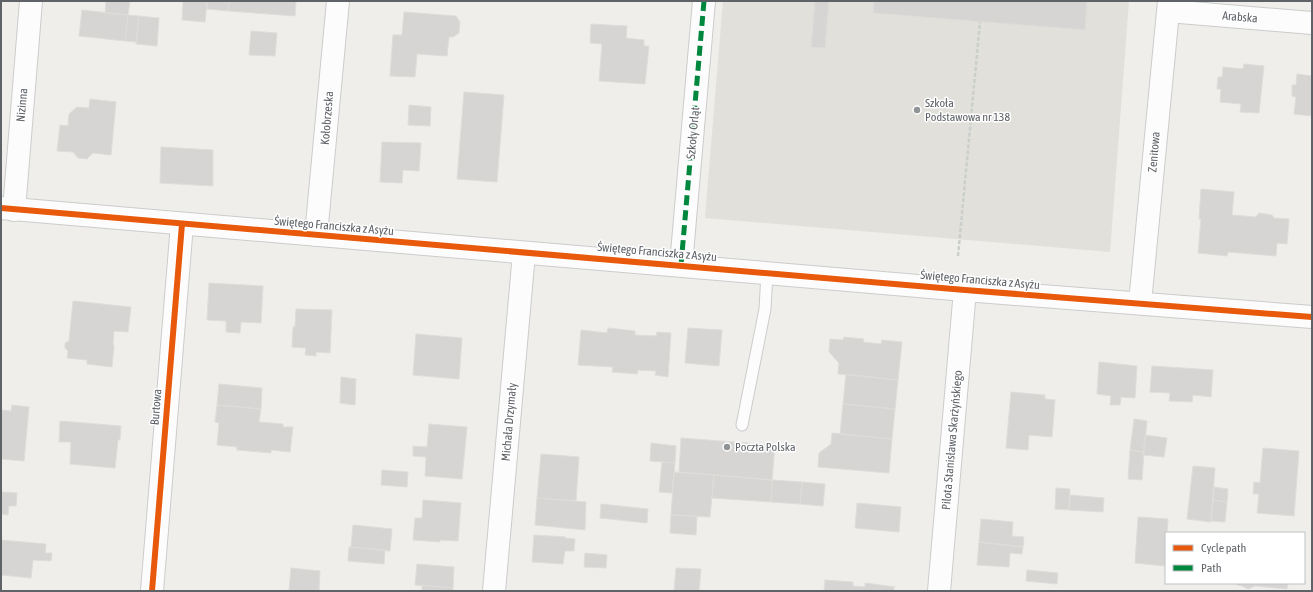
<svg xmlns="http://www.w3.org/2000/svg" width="1313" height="592" font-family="'Asap Condensed',sans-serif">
	<rect width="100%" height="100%" fill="#efeeea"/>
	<path fill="#e2e0da" d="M723,1H1129L1110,252L705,218Z"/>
	<path fill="#d6d5d3" stroke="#deddd9" d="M106,1H130L128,15L105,13Z
		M183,1H207L205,22L182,20Z
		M207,1H229L228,11L207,9Z
		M229,1H296L295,16L228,11Z
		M815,1H829L825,48L811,47Z
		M874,1H1087L1085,30L873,13Z
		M82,10L128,15L125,41L79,36Z
		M404,12L456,16L460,22L459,33L453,37H449L447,56L417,54L415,77L390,76L393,35H402Z
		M128,15L139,16L136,42L125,41Z
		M139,16L159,18L157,46L136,44Z
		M591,24L627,26L626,38L644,40V46H649L645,84L599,81L602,44L590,43Z
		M251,31L277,33L275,56L249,55Z
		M1244,64L1264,66L1259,113L1240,112L1241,104L1220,102L1221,89H1217L1218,77H1222L1223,67L1243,69Z
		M1297,74L1312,76V116L1294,114L1296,97L1292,96V85H1296Z
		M464,92L504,95L497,182L457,179Z
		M90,99L116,102L111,155L93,153L87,159L78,158L73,152L57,151L60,125L68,126L69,114L77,107L89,108Z
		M409,105L431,107L430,126L408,125Z
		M382,142L421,143L419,171L403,170L402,183L380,182Z
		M161,147L213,150V186L160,183Z
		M1201,189L1234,192L1232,215L1256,217L1259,213L1272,215L1274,218L1289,219L1287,244L1277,243L1276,256L1228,252L1227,256L1198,253L1201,219H1199Z
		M209,283L263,286L261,323L241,322L240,333L226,332V321L207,320Z
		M73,301L131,307L128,332L114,331L113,344L114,346L112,367L87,364V360L67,358L68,351L65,348V343L69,341Z
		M296,309L332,310L330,353L316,352V356L305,355L306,348L292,347L293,327H295Z
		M608,328L635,331V335L656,336L657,332L671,333L668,377L655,375L656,371L638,370L637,374L612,372L613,367L578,365L581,330L607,333Z
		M688,328L722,330L719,366L685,363Z
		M416,334L462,338L459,379L413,375Z
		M844,337L864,339L863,342L881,344L882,340L902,342L898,380L838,374L839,363L829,352L830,339L843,340Z
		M1099,362L1137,366L1135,398L1121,397L1120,405H1110L1111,396L1097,394Z
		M1152,366L1213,370L1211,397L1193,395L1192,402L1169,401L1170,393L1150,392Z
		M846,374L898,380L895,409L843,404Z
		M341,377L356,379L355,405L340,403Z
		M219,384L262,388L261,409L217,405Z
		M1011,392L1045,395V399L1055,400L1052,437L1029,435L1028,450L1006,448Z
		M843,404L895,409L892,439L840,434Z
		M12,405L29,407L24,461L1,459V410L11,411Z
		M217,405L261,409L259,422L283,424V427H293L290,452L271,450V453L237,450V447L217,445L219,423L215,422Z
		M1134,419L1147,421L1144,452L1130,450Z
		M60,421L121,426L120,440H118L115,468L70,464L71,442H59Z
		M429,424L467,427L462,479L425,476L426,457L413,456V446L427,447Z
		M832,433L892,439L889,473L818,467L819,453L831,444Z
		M1145,435L1167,438L1164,457L1143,455Z
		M681,438L775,445L772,480L679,472Z
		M651,443L676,446L675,463L650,461Z
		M1263,448L1299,451L1294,516L1257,513L1259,494H1253L1254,482L1260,483Z
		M1130,450L1144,452L1142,480L1128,479Z
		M541,454L579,457L576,501L537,498Z
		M662,462L675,463L672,493L659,492Z
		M1193,466L1215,468L1211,522L1187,519Z
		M382,470L408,472L407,487L381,485Z
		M674,472L714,475L710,517L671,515Z
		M714,475L772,480L771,502L712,498Z
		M772,480L802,482L800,504L771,502Z
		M802,482L825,484L823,506L800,504Z
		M1214,487L1228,489L1227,502L1213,500Z
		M1056,488L1070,489L1069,510L1055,509Z
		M1,492L17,493L16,506H9L8,515L1,514Z
		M1070,495L1104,498L1103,512L1069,510Z
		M537,498L586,502L585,530L535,525Z
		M423,500L461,503L458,541L440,540V542L413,540L415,518H422Z
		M1213,500L1227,502L1225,522L1211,521Z
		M857,503L901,507L899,532L855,528Z
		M601,504L648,509L647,523L600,518Z
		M671,515L697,516L696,535L670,533Z
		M1138,517L1168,519L1167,533H1166L1165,566L1135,563Z
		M981,519L1013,522L1012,536L1024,537L1023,547L979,542Z
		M353,525L392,529L390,551L351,547Z
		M534,535L566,537L565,538L575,539L574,551H565L563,564L532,562Z
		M1,540L46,544L45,553H52L51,561L33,560L31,578L1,575Z
		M979,542L1023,547L1022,554L1010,553L1009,567L977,565Z
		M349,547L385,550L384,564L348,561Z
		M585,553L607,555L606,568L584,567Z
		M417,564L454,567L453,588L415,585Z
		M291,568L320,571L319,591H289Z
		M676,568L701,569L699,591H674Z
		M1027,570L1058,573L1057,584L1026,581Z
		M824,580L853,582V586L865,587V583L895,587H894V591H824L825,581Z
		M1237,583H1288L1287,589L1255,586L1248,589L1242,586L1237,585Z
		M422,585L453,588V591H422Z"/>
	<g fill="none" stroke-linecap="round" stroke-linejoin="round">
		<g stroke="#cbcccc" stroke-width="13">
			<path id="service" d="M742,425L765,309L767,273"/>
		</g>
		<g stroke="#cbcccc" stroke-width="24">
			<path id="minor" d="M1168,11L1312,23
				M14,210L31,1
				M316,235L338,1
				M681,265L704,1
				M1140,303L1169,1
				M152,591L182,224
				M494,591L524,253
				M939,591L965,290"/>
		</g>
		<g stroke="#cbcccc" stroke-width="24">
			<path id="tertiary" d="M1,208L965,290L1312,317"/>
		</g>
		<path stroke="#cacfcc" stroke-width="2.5" stroke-dasharray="4 2" stroke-linecap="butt" d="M958,256L980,22"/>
		<use href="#service" stroke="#fdfcfc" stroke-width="11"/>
		<use href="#minor" stroke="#fdfcfc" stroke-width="22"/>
		<use href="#tertiary" stroke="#fdfcfc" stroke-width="22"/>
		<path stroke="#00873e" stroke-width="5" stroke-dasharray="10 5" stroke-linecap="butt" d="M681,265L704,1"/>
		<g stroke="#fff" stroke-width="8">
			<path id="cycleway" d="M1,208L965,290L1312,317
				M152,591L182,224"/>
		</g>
		<use href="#cycleway" stroke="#e8590c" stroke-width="6"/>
	</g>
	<g fill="#919496" stroke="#fff" stroke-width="1.5">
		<circle cx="917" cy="110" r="4"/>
		<circle cx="727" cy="447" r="4"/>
	</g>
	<g text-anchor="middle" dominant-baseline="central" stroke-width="3" stroke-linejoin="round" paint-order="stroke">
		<g font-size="12" fill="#5f6368" stroke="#fff">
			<text transform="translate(1240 17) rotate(5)">Arabska</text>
			<text transform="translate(22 105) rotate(-85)">Nizinna</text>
			<text transform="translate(327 118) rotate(-85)">Kołobrzeska</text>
			<text transform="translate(693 133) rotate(-85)">Szkoły Orląt</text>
			<text transform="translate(1154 152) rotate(-85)">Zenitowa</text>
			<text transform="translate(334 226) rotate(5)">Świętego Franciszka z Asyżu</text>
			<text transform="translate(657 252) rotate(5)">Świętego Franciszka z Asyżu</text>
			<text transform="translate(980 280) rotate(5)">Świętego Franciszka z Asyżu</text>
			<text transform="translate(156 407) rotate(-85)">Burtowa</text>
			<text transform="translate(509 422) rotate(-85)">Michała Drzymały</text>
			<text transform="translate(952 440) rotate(-85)">Pilota Stanisława Skarżyńskiego</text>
		</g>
		<g font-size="12" fill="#5f6368" stroke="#fff" text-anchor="start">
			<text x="925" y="103">Szkoła<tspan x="925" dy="14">Podstawowa nr 138</tspan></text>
			<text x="735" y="447">Poczta Polska</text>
		</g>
	</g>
	<rect width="1313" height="592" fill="none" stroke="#5f6368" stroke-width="4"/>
	<rect x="1165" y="532" width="140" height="52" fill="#ffffff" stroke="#bfc1c3"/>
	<rect x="1173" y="545" width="20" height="6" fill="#e8590c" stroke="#bfc1c3"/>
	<text x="1201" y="552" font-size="12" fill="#5f6368">Cycle path</text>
	<rect x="1173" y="565" width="20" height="6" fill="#00873e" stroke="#bfc1c3"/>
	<text x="1201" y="572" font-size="12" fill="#5f6368">Path</text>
</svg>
